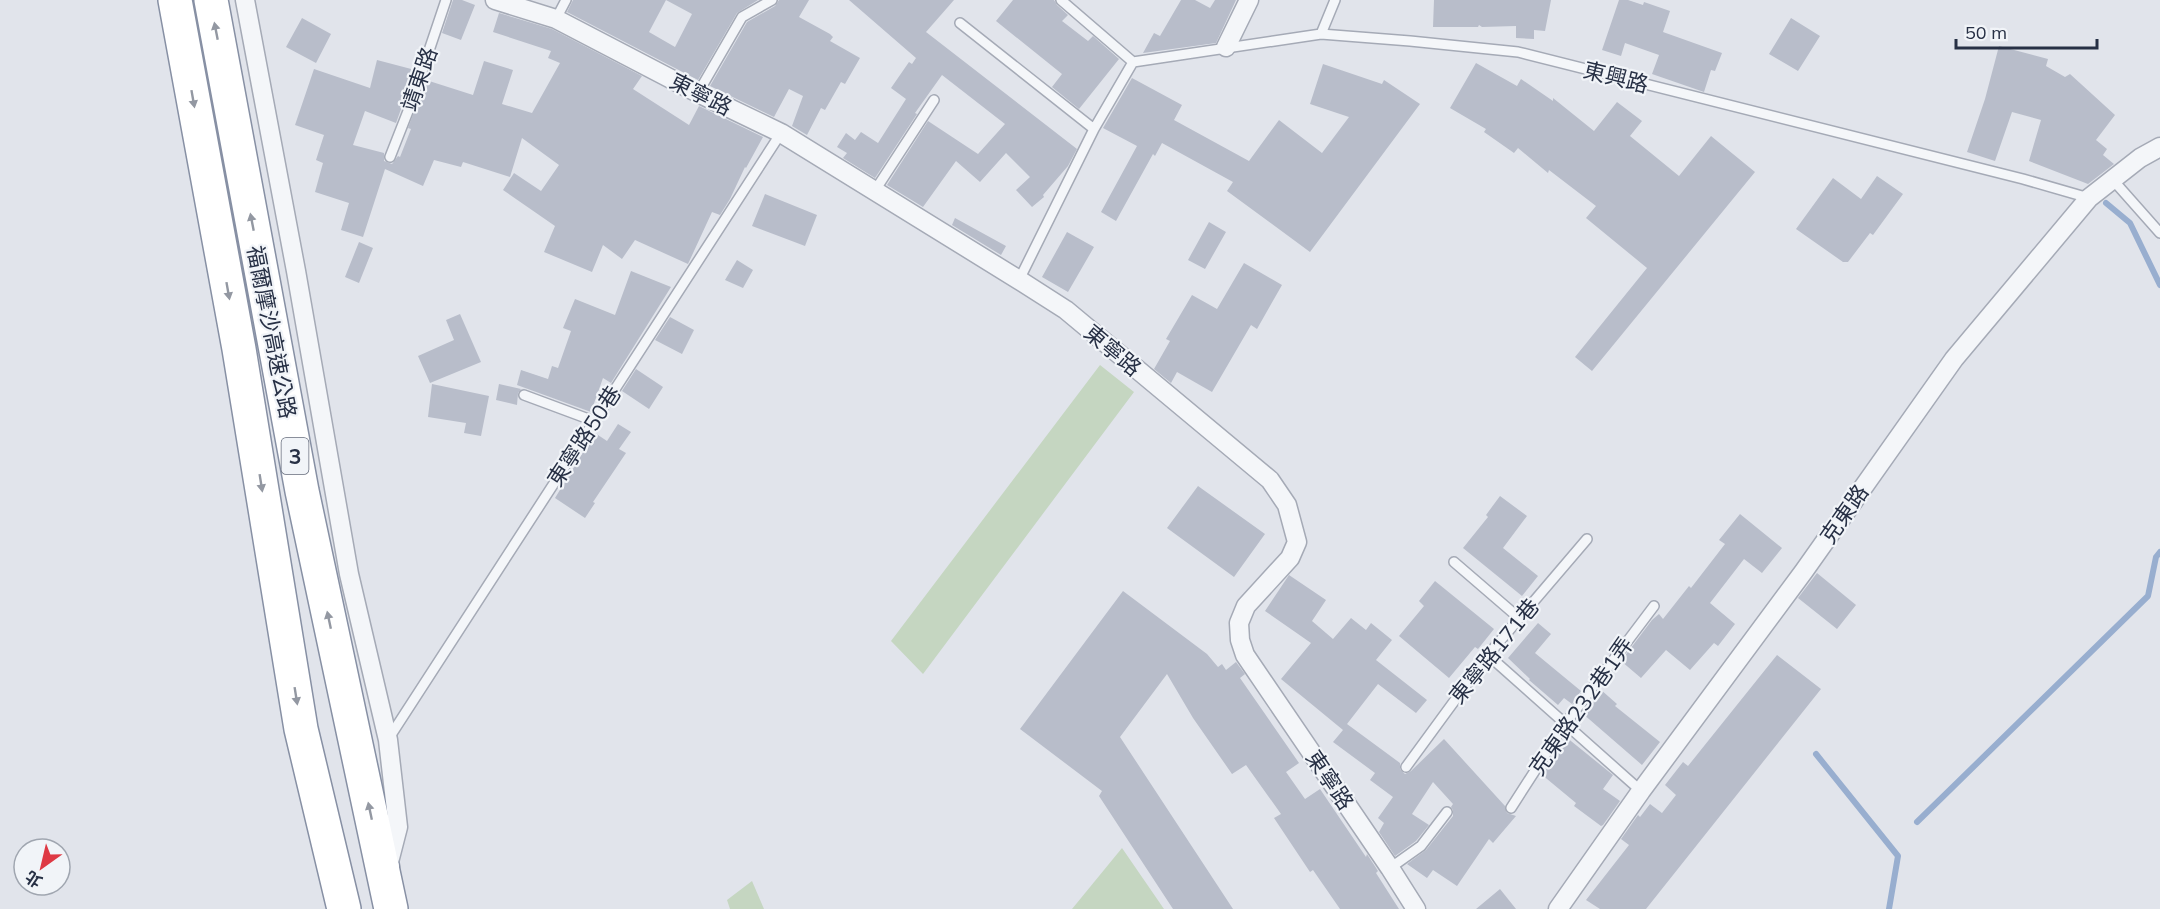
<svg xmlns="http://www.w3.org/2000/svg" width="2160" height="909" font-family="Mulish,'Noto Sans TC',sans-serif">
	<rect width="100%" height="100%" fill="#e1e4eb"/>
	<path fill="#c5d6c1" d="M1100,365L1134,392L923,674L891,641Z
		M1122,848L1164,909H1072Z
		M752,881L764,909H730L727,900Z"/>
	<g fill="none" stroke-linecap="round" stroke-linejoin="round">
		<path stroke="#98aecf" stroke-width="6" d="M2106,203L2130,223L2160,285
			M1816,754L1898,856L1889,909
			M1917,822L2148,596L2156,557L2160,552"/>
	</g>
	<path fill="#b8bdca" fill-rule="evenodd" d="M453,0H462L475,5L461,40L442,33Z
		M573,0H758L737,13L698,80L567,12ZM666,0L692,14L675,47L649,32Z
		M779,0H809L799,17L830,34L833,37L830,41L860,58L845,84L841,82L825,110L821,108L807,135L792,126L803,96L789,89L774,117L710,86L747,22L775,6Z
		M849,0H954L926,32L1077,149L1068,166L1043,195L1044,197L1032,207L1016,190L1030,177L1006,153L980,182L956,161L923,207L887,185L928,121L978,154L1005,124L942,75L915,113L917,114L875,178L843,158L847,153L837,147L846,133L855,140L861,132L878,143L906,99L891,88L909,62L912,64L916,58Z
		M1013,0H1054L1057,5L1068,15L1062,21L1088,41L1093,36L1119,59L1079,109L1052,87L1062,74L996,21Z
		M1181,0H1195L1210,8L1215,0H1236L1216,43L1143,53L1154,33L1160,36Z
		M1434,0H1551L1545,31L1534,30V39L1516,38V26L1482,27L1479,25L1478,27H1433Z
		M1619,0H1628L1643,5L1644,2L1670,11L1663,32L1722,53L1715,71L1711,70L1704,92L1652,74L1659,55L1625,43L1621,56L1602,50Z
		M499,13L552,29L642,76L633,89L689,125L699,106L763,137L746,168L745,167L730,199L720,215L712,212L688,264L635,240L622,259L603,245L592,272L544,252L555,226L503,190L514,173L541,191L559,165L522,138L510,177L463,162L461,167L434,160L423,186L385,169L363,237L341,230L349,203L315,192L323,163L316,160L324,135L295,125L314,69L370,88L377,60L415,70L396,123L365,111L353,145L384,153V161L392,164L398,156L400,157L411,129L408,128L426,80L473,95L484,61L513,70L502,104L532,113L560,63L548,58L551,51L493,32Z
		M302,18L331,34L316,63L286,47Z
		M1791,18L1820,36L1798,71L1769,54Z
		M1999,46L2048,59L2046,66L2065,77L2070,74L2115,115L2096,140L2107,149L2103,155L2114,164L2088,184L2029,161L2041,120L2012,112L1995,161L1967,152L1985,99Z
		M1476,63L1517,86L1521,79L1553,101V98L1594,131L1617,102L1642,121L1630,136L1679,176L1711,136L1755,172L1592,371L1575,357L1647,268L1586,218L1596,206L1549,170L1548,173L1518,148L1514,153L1484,132L1486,129L1450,108Z
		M1323,64L1382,84L1384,80L1420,104L1310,252L1227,191L1233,182L1162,143L1155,156L1153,154L1116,221L1101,212L1137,146L1103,128L1132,78L1182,105L1174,120L1249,161L1279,120L1322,153L1349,117L1310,104Z
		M1877,176L1903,194L1873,235L1870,233L1848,262H1843L1796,229L1833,178L1861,199Z
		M765,194L817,215L805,246L752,226Z
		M955,218L1006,246L1001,255L952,225Z
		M1209,222L1226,232L1205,269L1188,260Z
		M1067,232L1094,247L1068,292L1042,277Z
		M359,242L373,248L359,283L345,277Z
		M737,260L753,270L743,288L725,280Z
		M1244,263L1282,285L1257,329L1251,325L1212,392L1177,372L1171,383L1154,369L1170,341L1166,339L1192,295L1217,309Z
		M631,271L671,287L611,383L603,378L591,412L517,385L521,370L548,379L552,366L558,368L571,331L563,328L575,299L615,315Z
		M460,314L481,362L430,383L418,356L454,340L446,320Z
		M670,317L694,330L682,354L655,340Z
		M636,369L663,387L649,409L622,391Z
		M432,384L489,396L481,436L464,433L466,423L428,417Z
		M499,384L521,389L518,393L517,405L496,400Z
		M618,424L631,432L619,449L626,453L593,502L595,503L585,518L555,498L595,433L607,441Z
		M1198,486L1265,534L1234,577L1167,528Z
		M1500,496L1527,516L1503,548L1538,576L1522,596L1463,548L1488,517L1486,515Z
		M1740,514L1782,548L1762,573L1744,559L1710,603L1735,624L1718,646L1714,643L1690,670L1666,650L1641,678L1621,661L1652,620L1659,614L1663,619L1689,586L1691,588L1725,544L1719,540Z
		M1817,573L1856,605L1837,629L1798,598Z
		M1289,575L1326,600L1312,621L1333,639L1351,618L1366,630L1371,623L1392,640L1376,660L1427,700L1416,713L1378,684L1347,724L1400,763V769L1405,774L1411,771L1444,739L1505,806L1507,813L1516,816L1493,843L1489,839L1457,886L1433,870L1427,878L1407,864L1426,850L1453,816V810L1451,807L1453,804L1433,782L1412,814L1429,825L1416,841L1395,856L1379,832L1384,823L1378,818L1393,797L1370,780L1375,773L1333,742L1343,730L1281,679L1311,643L1265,611Z
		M1435,581L1494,629L1478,649L1475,647L1449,678L1399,636L1424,606L1419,601Z
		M1123,591L1207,654L1218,667L1222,664L1226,670L1236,662L1245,674L1240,678L1299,763L1286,772L1305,799L1320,789L1366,857L1367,854L1378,871L1376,873L1399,909H1340L1313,870L1310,872L1274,818L1281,814L1246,765L1232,774L1193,718L1167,674L1120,737L1233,909H1173L1099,796L1102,791L1020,729Z
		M1538,623L1551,634L1535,653L1581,691L1572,704L1564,698L1558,705L1529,680L1530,679L1508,658Z
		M1777,655L1821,689L1646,909H1600L1586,900L1629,845L1621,839L1638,815L1640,817L1650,804L1662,813L1676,795L1665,785L1683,762L1688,766Z
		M1600,689L1617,704L1615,706L1660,742L1642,765L1582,713Z
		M1566,737L1613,775L1603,789L1620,801L1603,825L1601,826L1574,806L1576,803L1541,774Z
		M1500,889L1516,909H1476Z"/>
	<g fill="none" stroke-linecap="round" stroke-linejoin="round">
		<g stroke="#a5aab6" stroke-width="12">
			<path id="service" d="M1061,0L1133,62
				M556,19L566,0
				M960,23L1094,129
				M1321,34L1335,0
				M1133,62L1321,34L1410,41L1518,52L2023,179L2089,198
				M698,93L742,17L772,0
				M390,157L412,101L446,0
				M2113,180L2160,233
				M874,192L934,100
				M1019,280L1094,129L1133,62
				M524,395L594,421
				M1454,562L1519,618
				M1488,655L1641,791
				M389,738L781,133
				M1406,767L1488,655L1587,539
				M1511,808L1565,724L1654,606
				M1390,868L1421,846L1447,812"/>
		</g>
		<g stroke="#a5aab6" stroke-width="21">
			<path id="minor" d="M245,0L296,271L349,574L388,740L398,827L389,862L390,866
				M495,0L556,19L698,93L781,133L1019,280L1066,310L1270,480L1287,505L1297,542L1290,558L1246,606L1239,623L1240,640L1245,655L1390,868L1416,909
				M1226,47L1249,0
				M1558,909L1641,791L1804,571L1954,359L2089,198L2140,158L2160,147"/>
		</g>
		<g stroke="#8790a4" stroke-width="36">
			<path id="motorway" d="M175,0L239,349L301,729L344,909
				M211,0L302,491L391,909"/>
		</g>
		<use href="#service" stroke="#f4f6f9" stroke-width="9"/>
		<use href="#minor" stroke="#f4f6f9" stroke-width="18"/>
		<use href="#motorway" stroke="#fff" stroke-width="33"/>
	</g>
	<defs><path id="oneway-solid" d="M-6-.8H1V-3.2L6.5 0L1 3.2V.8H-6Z" transform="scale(1.5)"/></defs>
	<g fill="#9398a2">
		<use href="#oneway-solid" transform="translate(216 31) rotate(-101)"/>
		<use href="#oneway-solid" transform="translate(193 99) rotate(80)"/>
		<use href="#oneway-solid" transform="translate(252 222) rotate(-101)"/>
		<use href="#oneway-solid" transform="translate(228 291) rotate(80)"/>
		<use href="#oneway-solid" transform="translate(261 483) rotate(81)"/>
		<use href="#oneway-solid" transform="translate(329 620) rotate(-102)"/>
		<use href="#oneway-solid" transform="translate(296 696) rotate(81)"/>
		<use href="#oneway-solid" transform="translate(370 811) rotate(-102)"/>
	</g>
	<g text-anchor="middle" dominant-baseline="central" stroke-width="4.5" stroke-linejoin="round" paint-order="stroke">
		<rect fill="#f1f4f8" stroke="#646b7b" stroke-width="1.5" x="281.5" y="438" width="27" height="36" rx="4.5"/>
		<g font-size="21" font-weight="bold" fill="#273045">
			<text x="295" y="456">3</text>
		</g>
		<g font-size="22" fill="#273045" stroke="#f1f4f8">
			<text transform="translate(1616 77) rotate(14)">東興路</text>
			<text transform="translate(419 79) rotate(-71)">靖東路</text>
			<text transform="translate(701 94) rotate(27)">東寧路</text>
			<text transform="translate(272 332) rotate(79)">福爾摩沙高速公路</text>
			<text transform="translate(1113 350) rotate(40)">東寧路</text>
			<text transform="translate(584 436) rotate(-57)">東寧路50巷</text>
			<text transform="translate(1844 514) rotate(-55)">克東路</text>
			<text transform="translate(1494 651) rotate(-51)">東寧路171巷</text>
			<text transform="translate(1581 706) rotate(-55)">克東路232巷1弄</text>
			<text transform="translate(1330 780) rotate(56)">東寧路</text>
		</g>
	</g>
	<g transform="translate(42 867) rotate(214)"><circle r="28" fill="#f1f4f8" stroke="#a0a6b0" stroke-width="1.5"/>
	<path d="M0-4.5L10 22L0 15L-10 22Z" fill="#de3944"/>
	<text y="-9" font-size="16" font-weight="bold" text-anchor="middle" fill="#273045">北</text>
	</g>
	<path d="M1956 39v9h141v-9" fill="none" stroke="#273045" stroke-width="3"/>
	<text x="1965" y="39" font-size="18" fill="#273045" stroke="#f1f4f8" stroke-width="4.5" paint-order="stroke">50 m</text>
</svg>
